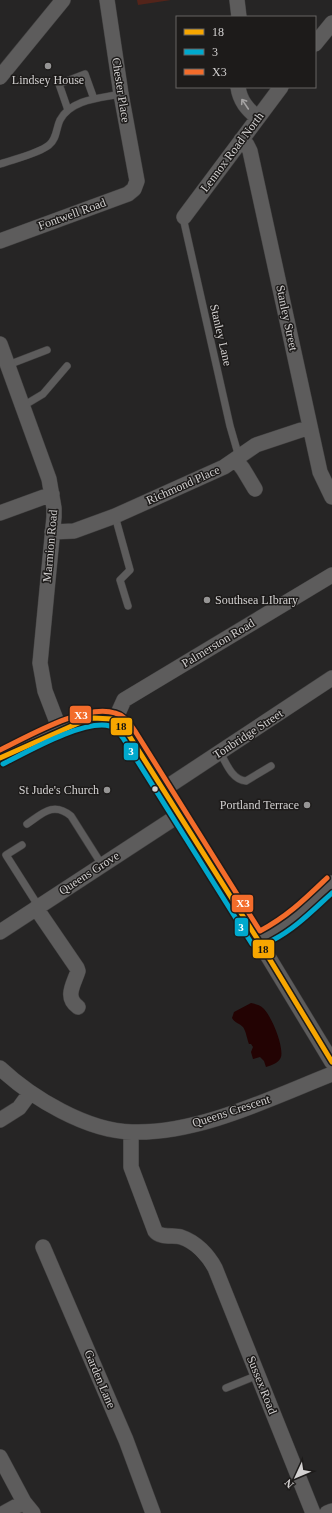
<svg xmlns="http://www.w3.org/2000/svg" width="332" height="1513" font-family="'Times New Roman',serif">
	<rect width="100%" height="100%" fill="#262525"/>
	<path fill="#53241a" d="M137,0H171L138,5Z"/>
	<path fill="#230303" d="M251,1003C255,1004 260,1005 263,1008C271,1015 284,1046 281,1057C279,1063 272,1065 266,1067L264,1061L260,1057L253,1059L251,1052L253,1047L251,1044H249C247,1039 246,1031 243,1027C239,1023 235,1023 232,1018L234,1012Z"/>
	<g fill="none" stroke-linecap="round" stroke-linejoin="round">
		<g stroke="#424141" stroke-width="8">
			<path id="lane" d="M68,110L59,84L85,74L94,99
				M0,164C14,159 38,154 49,145C57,139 56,128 60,120C71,99 101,98 121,94
				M184,217V222L230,426L239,457
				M8,365L47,350
				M23,406L43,394L67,366
				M115,516L130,570L120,580L128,606
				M220,752C226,763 232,780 246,781L271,766
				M27,824C42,814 53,801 71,816L102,865
				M22,845L6,855L39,907
				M226,1388L258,1375"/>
		</g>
		<g stroke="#424141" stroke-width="16">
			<path id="street" d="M237,0L239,17
				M315,44L332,23
				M0,77L63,0
				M238,87C240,101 247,109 258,118
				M241,140L247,145L250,151L320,472L332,497
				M184,217L281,87
				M0,241L128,194L134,189L137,181L121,94L107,0
				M0,344L49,479L54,508V517L40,663L45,691L60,730
				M236,460L243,469L255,489
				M0,513L52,494
				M52,532L74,531L115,516L224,467L256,445L310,427
				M115,720L124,700L332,575
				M0,758L83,721L93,718L112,719L125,729L157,778L258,940L332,1062
				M164,789L332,678
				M36,908L77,968L78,971C74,984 64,997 78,1007
				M0,932L179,815
				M258,940L282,927L297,916L332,883
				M0,1068C32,1098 87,1131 132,1132C199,1134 271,1098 332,1074
				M0,1120L19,1108L30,1093
				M131,1132V1167L155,1231C160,1238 173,1235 181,1237C196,1242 208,1255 215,1268L313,1513
				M43,1247L126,1440L153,1513
				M0,1457L24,1502L33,1513
				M4,1513L24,1502
				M327,1513L332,1511"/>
		</g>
		<use href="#lane" stroke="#5d5c5c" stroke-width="7"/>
		<use href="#street" stroke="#5d5c5c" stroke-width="15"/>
		<g stroke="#1d1b1a" stroke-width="8">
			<path id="bus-1" d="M0,758L83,721L93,718L112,719L125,729L258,940L332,1062"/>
		</g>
		<g stroke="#1d1b1a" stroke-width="8">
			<path id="bus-2" d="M3,764C27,752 84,719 110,726C116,727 120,734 123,738L252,944L255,946C262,948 267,943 273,940C296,928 313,910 332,893"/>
		</g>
		<g stroke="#1d1b1a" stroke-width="8">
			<path id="bus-3" d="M0,750C27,737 85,703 115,713C124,715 130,723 135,731L260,931C288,916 305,899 327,878"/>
		</g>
		<use href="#bus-1" stroke="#f7a600" stroke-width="5"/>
		<use href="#bus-2" stroke="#00a9ce" stroke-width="5"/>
		<use href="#bus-3" stroke="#f36c2b" stroke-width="5"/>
	</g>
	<defs><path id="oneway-shaft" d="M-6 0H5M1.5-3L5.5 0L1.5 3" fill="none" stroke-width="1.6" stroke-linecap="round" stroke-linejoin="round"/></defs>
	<use stroke="#a4a2a2" href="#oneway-shaft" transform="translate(245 104) rotate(-124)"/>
	<g fill="#969595" stroke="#1d1b1a" stroke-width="1.5">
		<circle cx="48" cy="66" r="4"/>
		<circle cx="207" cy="600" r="4"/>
		<circle cx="107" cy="790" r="4"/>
		<circle cx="307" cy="805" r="4"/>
	</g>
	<circle fill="#d3d1d1" stroke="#1d1b1a" stroke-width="1.5" cx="155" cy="789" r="3.5"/>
	<g text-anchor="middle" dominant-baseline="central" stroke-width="3" stroke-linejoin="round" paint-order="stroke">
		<g font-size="12" fill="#d3d1d1" stroke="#1d1b1a" text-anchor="end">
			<text x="48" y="80" text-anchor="middle">Lindsey House</text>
			<text x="215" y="600" text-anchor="start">Southsea LIbrary</text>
			<text x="99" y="790">St Jude's Church</text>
			<text x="299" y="805">Portland Terrace</text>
		</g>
		<g font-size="12" fill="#d3d1d1" stroke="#1d1b1a">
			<text transform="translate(121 90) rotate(81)">Chester Place</text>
			<text transform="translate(232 152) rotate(-53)">Lennox Road North</text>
			<text transform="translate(72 214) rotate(-20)">Fontwell Road</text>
			<text transform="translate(287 318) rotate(78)">Stanley Street</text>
			<text transform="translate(221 335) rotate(77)">Stanley Lane</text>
			<text transform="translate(183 485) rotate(-24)">Richmond Place</text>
			<text transform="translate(50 546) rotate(-85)">Marmion Road</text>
			<text transform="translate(218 643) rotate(-31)">Palmerston Road</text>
			<text transform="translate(248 734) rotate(-33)">Tonbridge Street</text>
			<text transform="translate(89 873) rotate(-33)">Queens Grove</text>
			<text transform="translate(231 1111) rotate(-18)">Queens Crescent</text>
			<text transform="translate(100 1379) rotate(67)">Garden Lane</text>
			<text transform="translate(262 1385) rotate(68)">Sussex Road</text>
		</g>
	</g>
	<g stroke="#1d1b1a" stroke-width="1.5">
		<rect x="69" y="705" width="23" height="19" rx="4" fill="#f36c2b"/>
		<rect x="110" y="717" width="23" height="19" rx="4" fill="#f7a600"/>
		<rect x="123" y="742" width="16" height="19" rx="4" fill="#00a9ce"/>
		<rect x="231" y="894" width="23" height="19" rx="4" fill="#f36c2b"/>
		<rect x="234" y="917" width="15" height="20" rx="4" fill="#00a9ce"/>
		<rect x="252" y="939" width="23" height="20" rx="4" fill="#f7a600"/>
	</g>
	<g font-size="11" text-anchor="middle" font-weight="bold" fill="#fff">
		<text x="81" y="719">X3</text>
		<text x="131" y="755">3</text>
		<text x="243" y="907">X3</text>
		<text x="241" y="931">3</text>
	</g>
	<g font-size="11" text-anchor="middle" font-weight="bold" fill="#111">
		<text x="121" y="730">18</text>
		<text x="263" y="953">18</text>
	</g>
	<rect x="176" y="16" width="140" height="72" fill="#1d1b1a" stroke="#666463"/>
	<rect x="184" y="29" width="20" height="6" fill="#f7a600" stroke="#666463"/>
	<text x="212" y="36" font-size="12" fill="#d3d1d1">18</text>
	<rect x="184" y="49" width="20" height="6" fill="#00a9ce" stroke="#666463"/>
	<text x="212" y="56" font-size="12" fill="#d3d1d1">3</text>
	<rect x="184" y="69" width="20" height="6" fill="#f36c2b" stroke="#666463"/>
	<text x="212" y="76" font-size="12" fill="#d3d1d1">X3</text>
	<g transform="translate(296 1477) rotate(226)" stroke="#1d1b1a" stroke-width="3" paint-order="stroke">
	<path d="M0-3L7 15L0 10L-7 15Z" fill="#d3d1d1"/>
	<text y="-6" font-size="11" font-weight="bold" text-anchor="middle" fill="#d3d1d1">N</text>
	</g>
</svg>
